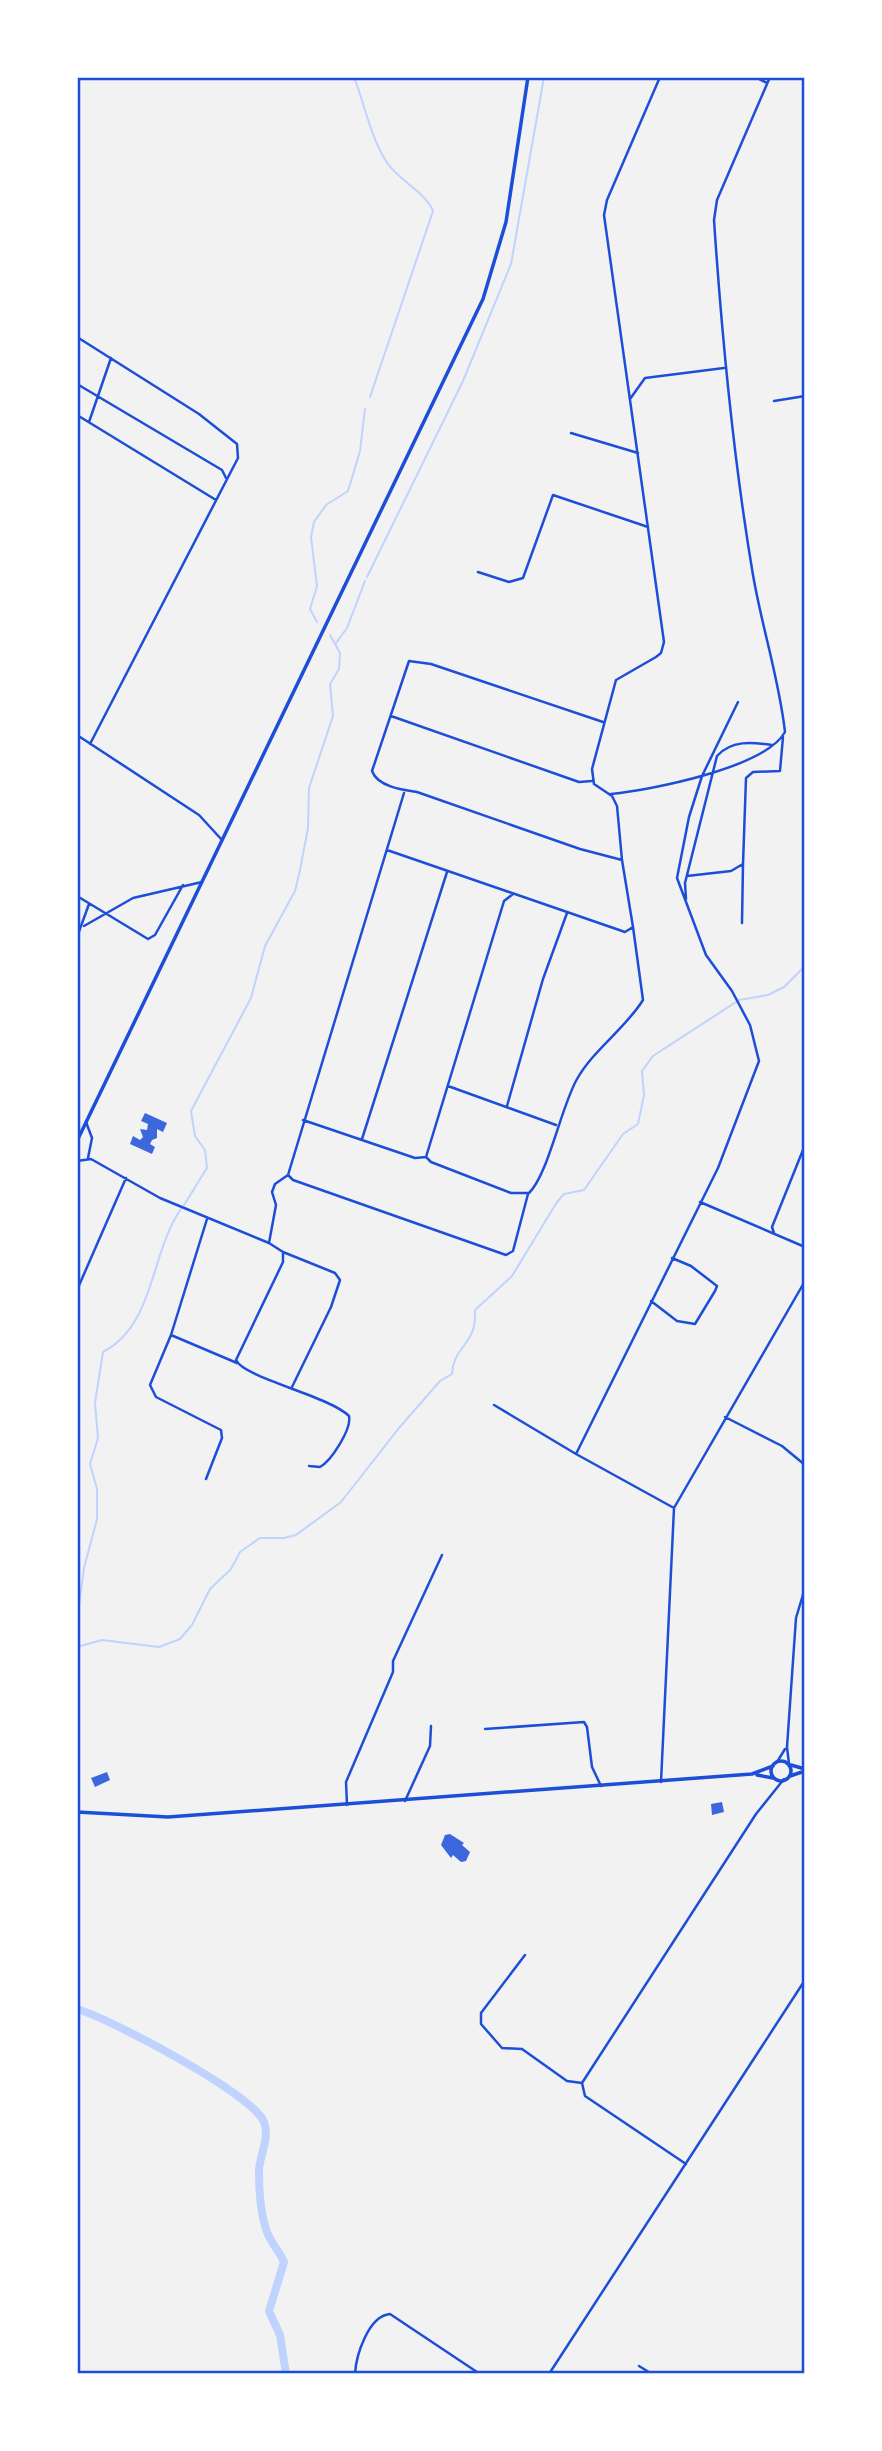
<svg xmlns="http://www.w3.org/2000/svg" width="882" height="2451" font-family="Signika,sans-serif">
	<rect width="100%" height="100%" fill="#f2f2f2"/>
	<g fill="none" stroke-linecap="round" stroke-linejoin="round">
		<path stroke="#bfd3fe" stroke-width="2" d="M354,77C365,105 371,140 388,164C401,182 425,192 433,211L370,397
			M367,577L463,381L511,264L544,77
			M317,622L310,609L317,586L311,537L314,522L326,505L348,491L360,451L365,409
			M336,643L347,628L365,581
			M739,1000L768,995L784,987L805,966
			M184,1205L207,1168L205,1150L195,1136L191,1111L251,998L265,946L295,891L300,870L308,828L309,788L333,716L330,684L339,669L340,653L330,635
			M77,1620L84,1568L97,1519V1489L90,1464L98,1438L95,1403L103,1352C155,1325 150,1253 181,1209
			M77,1647L102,1640L159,1647L180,1639L192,1625L210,1589L231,1569L240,1552L260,1538H284L296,1535L341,1502L399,1428L440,1381L452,1374C454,1344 477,1346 475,1310L512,1276L557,1202L564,1194L584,1190L623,1134L638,1124L644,1095L642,1071L653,1056L736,1002"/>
		<path stroke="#bfd3fe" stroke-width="8" d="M77,2009C109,2018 253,2094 264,2122C270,2137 260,2155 259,2170C259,2189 260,2211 266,2229C269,2241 279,2250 284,2262L269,2311L280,2335L286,2374"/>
	</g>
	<path fill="#3d67dc" d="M145,1113L167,1123L163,1132L157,1129V1138L152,1140L150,1144L155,1147L152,1154L130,1144L133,1136L140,1140L143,1137L140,1129L147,1130L148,1124L141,1121Z
		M107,1772L110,1780L95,1787L91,1778Z
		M722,1802L724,1812L712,1815L711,1804Z
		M450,1834L464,1843L462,1845L470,1852L466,1861L461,1862L453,1855L451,1858L441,1845L445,1835Z"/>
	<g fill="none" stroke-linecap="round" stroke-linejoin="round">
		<path stroke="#1d4ed8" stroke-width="2.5" d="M755,77L767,83
			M77,337L199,414L237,444L238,458L90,744
			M77,384L222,470L226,478
			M630,399L645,378L724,368
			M774,401L805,396
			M77,415L216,500
			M89,422L111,358
			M571,433L638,453
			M478,572L509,582L523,578L553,495L648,527
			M391,716L579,782L592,781
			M603,722L431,664L409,661L372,771C378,787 403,790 417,792L580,849L622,860
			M77,735L199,815L222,840
			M611,794C650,790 765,768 785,732C779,678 762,628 753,575C733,457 722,339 714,220L717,200L770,77
			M387,850L625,932L633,927L622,860L617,806L612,796L594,784L592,769L616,680L656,657L661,653L664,642L604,215L607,200L660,77
			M687,876L731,871L743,864L746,778L753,772L780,771L783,737
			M77,896L148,939L155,935L183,885
			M686,899L685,883L717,756C731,740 752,742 772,745
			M742,923L743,864
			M84,926L133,898L202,882
			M77,937L89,904
			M448,1086L556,1125
			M507,1106L543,979L567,913
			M303,1120L415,1158L426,1157L431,1162L511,1193H529C548,1175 561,1107 577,1079C594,1049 625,1029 643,1000L633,927
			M86,1122L92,1138L88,1158
			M362,1139L447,872
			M426,1157L504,901L513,894
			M77,1161L91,1159L160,1198L269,1243
			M288,1175L293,1180L506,1255L513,1251L528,1194
			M700,1202L805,1247
			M774,1233L772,1227L805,1145
			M283,1252V1262L236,1360C244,1378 329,1396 349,1416C352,1429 331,1461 320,1467L309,1466
			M77,1290L126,1178
			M651,1301L677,1321L695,1324L715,1291L717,1286L691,1266L672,1258
			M171,1335L237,1363
			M292,1387L331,1307L340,1280L335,1273L283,1252L269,1243L276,1205L272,1192L275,1184L288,1175L404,793
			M494,1405L576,1454
			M725,1417L782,1446L805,1465
			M206,1479L222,1438L221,1430L156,1397L150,1385L171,1335L207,1219
			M674,1508L576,1454L718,1168L759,1061L750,1025L732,991L706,955L677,878L689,817L702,776L738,702
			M485,1729L584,1722L587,1727L592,1767L601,1786
			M777,1762L785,1749
			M789,1764L787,1747L796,1618L805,1588
			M661,1782L674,1508L805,1281
			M405,1801L430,1746L431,1726
			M347,1805L346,1782L393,1672V1661L442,1555
			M525,1955L481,2013V2024L502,2048L522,2049L567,2081L582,2083
			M686,2164L585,2096L582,2083L756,1814L784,1779
			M639,2366L652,2374
			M355,2374C356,2356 368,2316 390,2314L480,2374
			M549,2374L805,1980"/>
		<path stroke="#1d4ed8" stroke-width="3.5" d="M771 1771a10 10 0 1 1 20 0a10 10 0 1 1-20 0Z
			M791,1765L805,1769
			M757,1775L773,1778
			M790,1776L805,1771
			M77,1812L168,1817L752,1774L773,1766"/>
		<path stroke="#1d4ed8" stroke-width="3.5" d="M77,1141L483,299L506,222L528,77"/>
	</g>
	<rect width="882" height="2451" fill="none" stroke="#ffffff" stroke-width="158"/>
	<rect x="79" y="79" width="724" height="2293" fill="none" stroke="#1d4ed8" stroke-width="2.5"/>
</svg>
